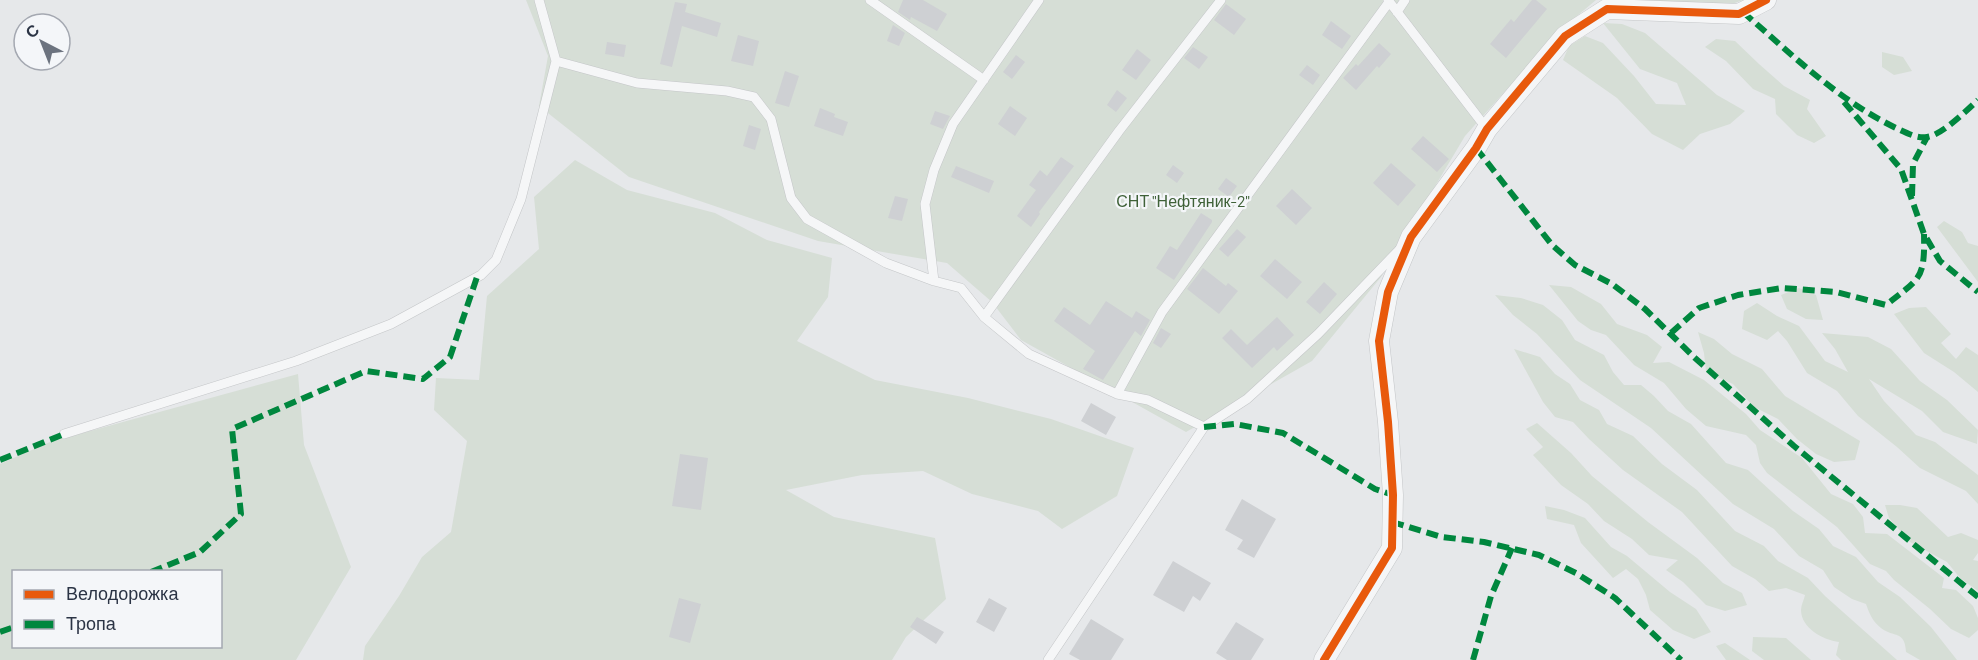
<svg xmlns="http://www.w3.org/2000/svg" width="1978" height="660" font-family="Barlow,sans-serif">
	<rect width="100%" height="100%" fill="#e6e8ea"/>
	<path fill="#d6ded6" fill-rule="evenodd" d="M526,0H1596L1559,31L1465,136L1381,277L1312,361L1186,432L1021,340L992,302L947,263L818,241L629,177L539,106L548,56Z
		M1615,0H1743L1721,8Z
		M1603,23L1622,24L1645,33L1717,95L1745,111L1730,124L1700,134L1683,150L1652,134L1617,98L1563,60L1569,46L1585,36L1603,43L1634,76L1656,104L1686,105L1677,83L1640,69Z
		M1716,39L1735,41L1759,64L1784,86L1810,100L1807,109L1826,136L1814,143L1797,135L1776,114L1775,99L1753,89L1726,61L1705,47Z
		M1882,52L1903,57L1912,71L1894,75L1882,67Z
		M575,160L627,190L715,213L767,240L832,258L828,297L797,341L875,380L968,398L1051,419L1134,448L1117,496L1062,529L1038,511L972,494L923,471L862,475L786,490L834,517L935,538L946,599L906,637L892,660H363L365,646L399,596L422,557L451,532L467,441L434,410L436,378L479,380L487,296L539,249L534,197Z
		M1944,221L1962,232L1968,243L1978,246V282L1937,227Z
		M1549,285L1571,287L1601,304L1617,324L1647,335L1662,347L1653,363L1669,362L1704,380L1746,414L1760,430L1802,458L1831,494L1853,504L1863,517L1865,533L1887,534L1944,578L1942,588L1956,590L1973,606L1978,618V630L1969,638L1951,629L1930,609L1894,580L1886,571L1870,564L1837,527L1767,473L1760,463L1756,445L1746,435L1706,426L1686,409L1664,383L1634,365L1606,335L1591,330L1578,321Z
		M1799,288L1816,295L1823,320L1806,319L1787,309L1781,295Z
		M1495,295L1521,298L1543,305L1562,320L1575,340L1604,355L1613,372L1624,385H1641L1654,396L1668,411L1691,424L1726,463L1748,470L1793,511L1819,529L1833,546L1856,557L1878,582L1900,597L1931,627L1957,660H1920L1906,652C1905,630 1894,638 1881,628C1873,622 1869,613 1866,604L1852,599L1834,587L1823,570L1799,556L1774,529L1733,504L1651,428L1580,380L1537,334L1513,315Z
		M1757,303L1777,316L1799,326L1825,361L1848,372L1835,349L1822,333L1868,337L1891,349L1920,381L1947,400L1978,430L1977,444L1943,432L1922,411L1869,379L1884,401L1916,435L1935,442L1978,475V504L1966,491L1920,468L1897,447L1858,416L1837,391L1807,373L1787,341L1778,331L1767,340L1742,329L1744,311Z
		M1926,307L1951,334L1941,343L1956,359L1966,347L1978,355V392L1954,372L1924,353L1894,314L1909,308Z
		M1698,332L1714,339L1732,354L1762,369L1785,396L1860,441L1855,460L1834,462L1816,454L1797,439L1778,419L1754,407L1733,384L1706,372L1704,353Z
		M1514,349L1540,357L1555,374L1570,384L1580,400L1599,410L1607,424L1633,436L1662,464L1697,490L1735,531L1764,546L1778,561L1808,578L1825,596L1897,660H1841L1836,655L1839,642C1823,640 1801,628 1801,610C1801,605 1804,600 1805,595L1786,588L1769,591L1755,579L1732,566L1682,512L1623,470L1589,439L1573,422L1555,417L1543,402Z
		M298,374L304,445L351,567L296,660H0V464L50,442ZM14,572H220V646H14Z
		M1537,423L1571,453L1592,476L1648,522L1697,558L1723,583L1742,593L1747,605L1725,611L1706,605L1683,582L1666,570L1678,560L1649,555L1632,539L1604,521L1588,504L1561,485L1533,455L1543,447L1526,429Z
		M1885,505H1900L1917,508L1948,537L1961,533L1978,540V553L1973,560L1978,561V591L1960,578L1947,562L1910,542L1889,518Z
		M1545,506L1564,510L1585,518L1611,547L1627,556L1670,592L1696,609L1711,632L1694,639L1673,630L1650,610L1646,595L1638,579L1626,569L1613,578L1581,543L1574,525L1547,519Z
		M1753,637L1786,638L1811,660H1764L1752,651Z
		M1725,643L1750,660H1726L1716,646Z"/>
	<path fill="#ced0d3" d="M903,0H923L947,14L937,31L911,17L910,20L898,12Z
		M1532,0H1536L1547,9L1506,58L1490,44L1511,19L1514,22Z
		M675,2L687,4L685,12L721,23L717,37L682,26L672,67L660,64Z
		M1226,4L1246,19L1234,35L1214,20Z
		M1331,21L1351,36L1342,49L1322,35Z
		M893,25L905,33L899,46L887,41Z
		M738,35L759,41L753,66L731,61Z
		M607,42L626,45L624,57L605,54Z
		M1379,43L1391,54L1379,68L1377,66L1356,90L1343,78L1356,64L1358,66Z
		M1193,47L1208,57L1199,69L1184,58Z
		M1137,49L1151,60L1136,80L1122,70Z
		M1016,55L1025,62L1012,79L1003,72Z
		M1307,65L1320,75L1313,85L1299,75Z
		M785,71L799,76L789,107L775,103Z
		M1117,90L1127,98L1116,112L1107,105Z
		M1010,106L1027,118L1015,136L998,124Z
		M820,108L835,114L834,117L848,122L843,136L814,126Z
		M935,111L950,116L943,129L930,124Z
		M749,125L761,129L755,150L743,146Z
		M1423,136L1449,159L1437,172L1411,149Z
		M1061,157L1074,166L1039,212L1040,214L1031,227L1017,216L1036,190L1029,185L1040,170L1047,176Z
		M1391,163L1416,185L1398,206L1373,183Z
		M1173,165L1184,173L1177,183L1166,175Z
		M956,166L994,181L989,193L951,177Z
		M1226,178L1237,186L1229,197L1218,189Z
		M1292,189L1312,208L1296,225L1276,206Z
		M895,196L908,199L902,221L888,218Z
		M1201,213L1212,220V222L1174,280L1156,268L1170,246L1177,250Z
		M1237,229L1246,237L1228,257L1219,249Z
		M1275,259L1302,282L1287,299L1260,276Z
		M1203,268L1226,286L1228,283L1238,291L1219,314L1187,289Z
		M1324,282L1337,294L1320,314L1306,302Z
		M1106,301L1132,318L1136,311L1150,320L1141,336L1135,331L1103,380L1083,369L1095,351L1054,321L1064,307L1090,325Z
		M1277,317L1294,335L1277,351L1274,347L1252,368L1222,338L1231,329L1247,345Z
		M1161,328L1171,334L1161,348L1153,343Z
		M1091,403L1116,417L1106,435L1081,421Z
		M680,454L708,458L701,510L672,506Z
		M1242,499L1276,519L1254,558L1237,549L1243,540L1225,530Z
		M1173,561L1211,583L1200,601L1193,596L1184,612L1153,595Z
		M679,598L701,604L690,643L669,637Z
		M989,598L1007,608L994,632L976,622Z
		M917,617L944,632L936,644L910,627Z
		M1091,619L1124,639L1111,660H1080L1069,654Z
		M1236,622L1264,639L1251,660H1227L1216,653Z"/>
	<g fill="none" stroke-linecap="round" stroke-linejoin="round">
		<g stroke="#c4c6c8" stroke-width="10">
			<path id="service" d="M870,0L984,80
				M1388,0L1487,129
				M1397,12L1405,0
				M556,61L637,83L727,91L754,97L771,119L791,198L807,219L886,263L934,281L961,288L984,317L1029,354L1117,394L1148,400L1204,427L1247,399L1318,334L1399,250
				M934,281L925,204L934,170L953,124L1039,0
				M984,317L1119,131L1221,0
				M1117,394L1162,312L1389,2
				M64,434L296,361L391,324L481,275L496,260L521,199L556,61L539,0
				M1048,660L1204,427"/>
		</g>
		<g stroke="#c4c6c8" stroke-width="21">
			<path id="minor" d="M1324,660L1392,548L1393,495L1388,422L1379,341L1388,292L1411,237L1476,148L1487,129L1565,36L1607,9L1739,14L1766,0"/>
		</g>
		<use href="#service" stroke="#f5f6f7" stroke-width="9"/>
		<use href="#minor" stroke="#f5f6f7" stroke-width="20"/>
		<path stroke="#00873e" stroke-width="6" stroke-dasharray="12 6" stroke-linecap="butt" d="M1743,12C1791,54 1838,100 1896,128C1905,132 1917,139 1927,137C1942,135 1967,110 1978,100
			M1844,102L1901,169L1924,234L1940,261L1978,292
			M1476,148L1552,245L1575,265L1612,284L1645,309L1695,358L1794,446L1978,597
			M1912,196L1913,164L1927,137
			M1671,333L1699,308L1738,295L1782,288L1836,292L1886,305C1920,278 1925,280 1924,234
			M1204,427L1235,424L1283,433L1375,489L1393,495
			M0,460L64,434
			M1392,522L1442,537L1484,542L1539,555L1576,573L1615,598L1681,660
			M151,572L200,552L241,514L232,429L366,371L423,379L450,357L477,277
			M0,632L14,627
			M1473,660L1491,596L1512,548"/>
		<g stroke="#f4f6f9" stroke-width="11">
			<path id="cycleway" d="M1324,660L1392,548L1393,495L1388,422L1379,341L1388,292L1411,237L1476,148L1487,129L1565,36L1607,9L1739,14L1766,0"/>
		</g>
		<use href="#cycleway" stroke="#e8590c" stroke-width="8"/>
	</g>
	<g text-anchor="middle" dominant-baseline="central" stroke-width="4.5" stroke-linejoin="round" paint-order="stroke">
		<g font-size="16" fill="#3f6138" stroke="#f4f6f9">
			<text x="1183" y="200">СНТ "Нефтяник-2"</text>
		</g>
	</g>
	<rect x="12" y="570" width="210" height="78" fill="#f4f6f9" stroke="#a4a8b1" stroke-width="1.5"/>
	<rect x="24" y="590" width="30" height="9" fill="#e8590c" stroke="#a4a8b1" stroke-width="1.5"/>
	<text x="66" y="600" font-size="18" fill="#2b3445">Велодорожка</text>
	<rect x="24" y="620" width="30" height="9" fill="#00873e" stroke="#a4a8b1" stroke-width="1.5"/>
	<text x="66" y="630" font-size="18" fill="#2b3445">Тропа</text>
	<g transform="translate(42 42) rotate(318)"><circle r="28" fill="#f4f6f9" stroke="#a4a8b1" stroke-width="1.5"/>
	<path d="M0-4.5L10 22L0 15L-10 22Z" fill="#6c737f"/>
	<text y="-9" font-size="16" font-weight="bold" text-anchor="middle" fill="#2b3445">С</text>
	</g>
</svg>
